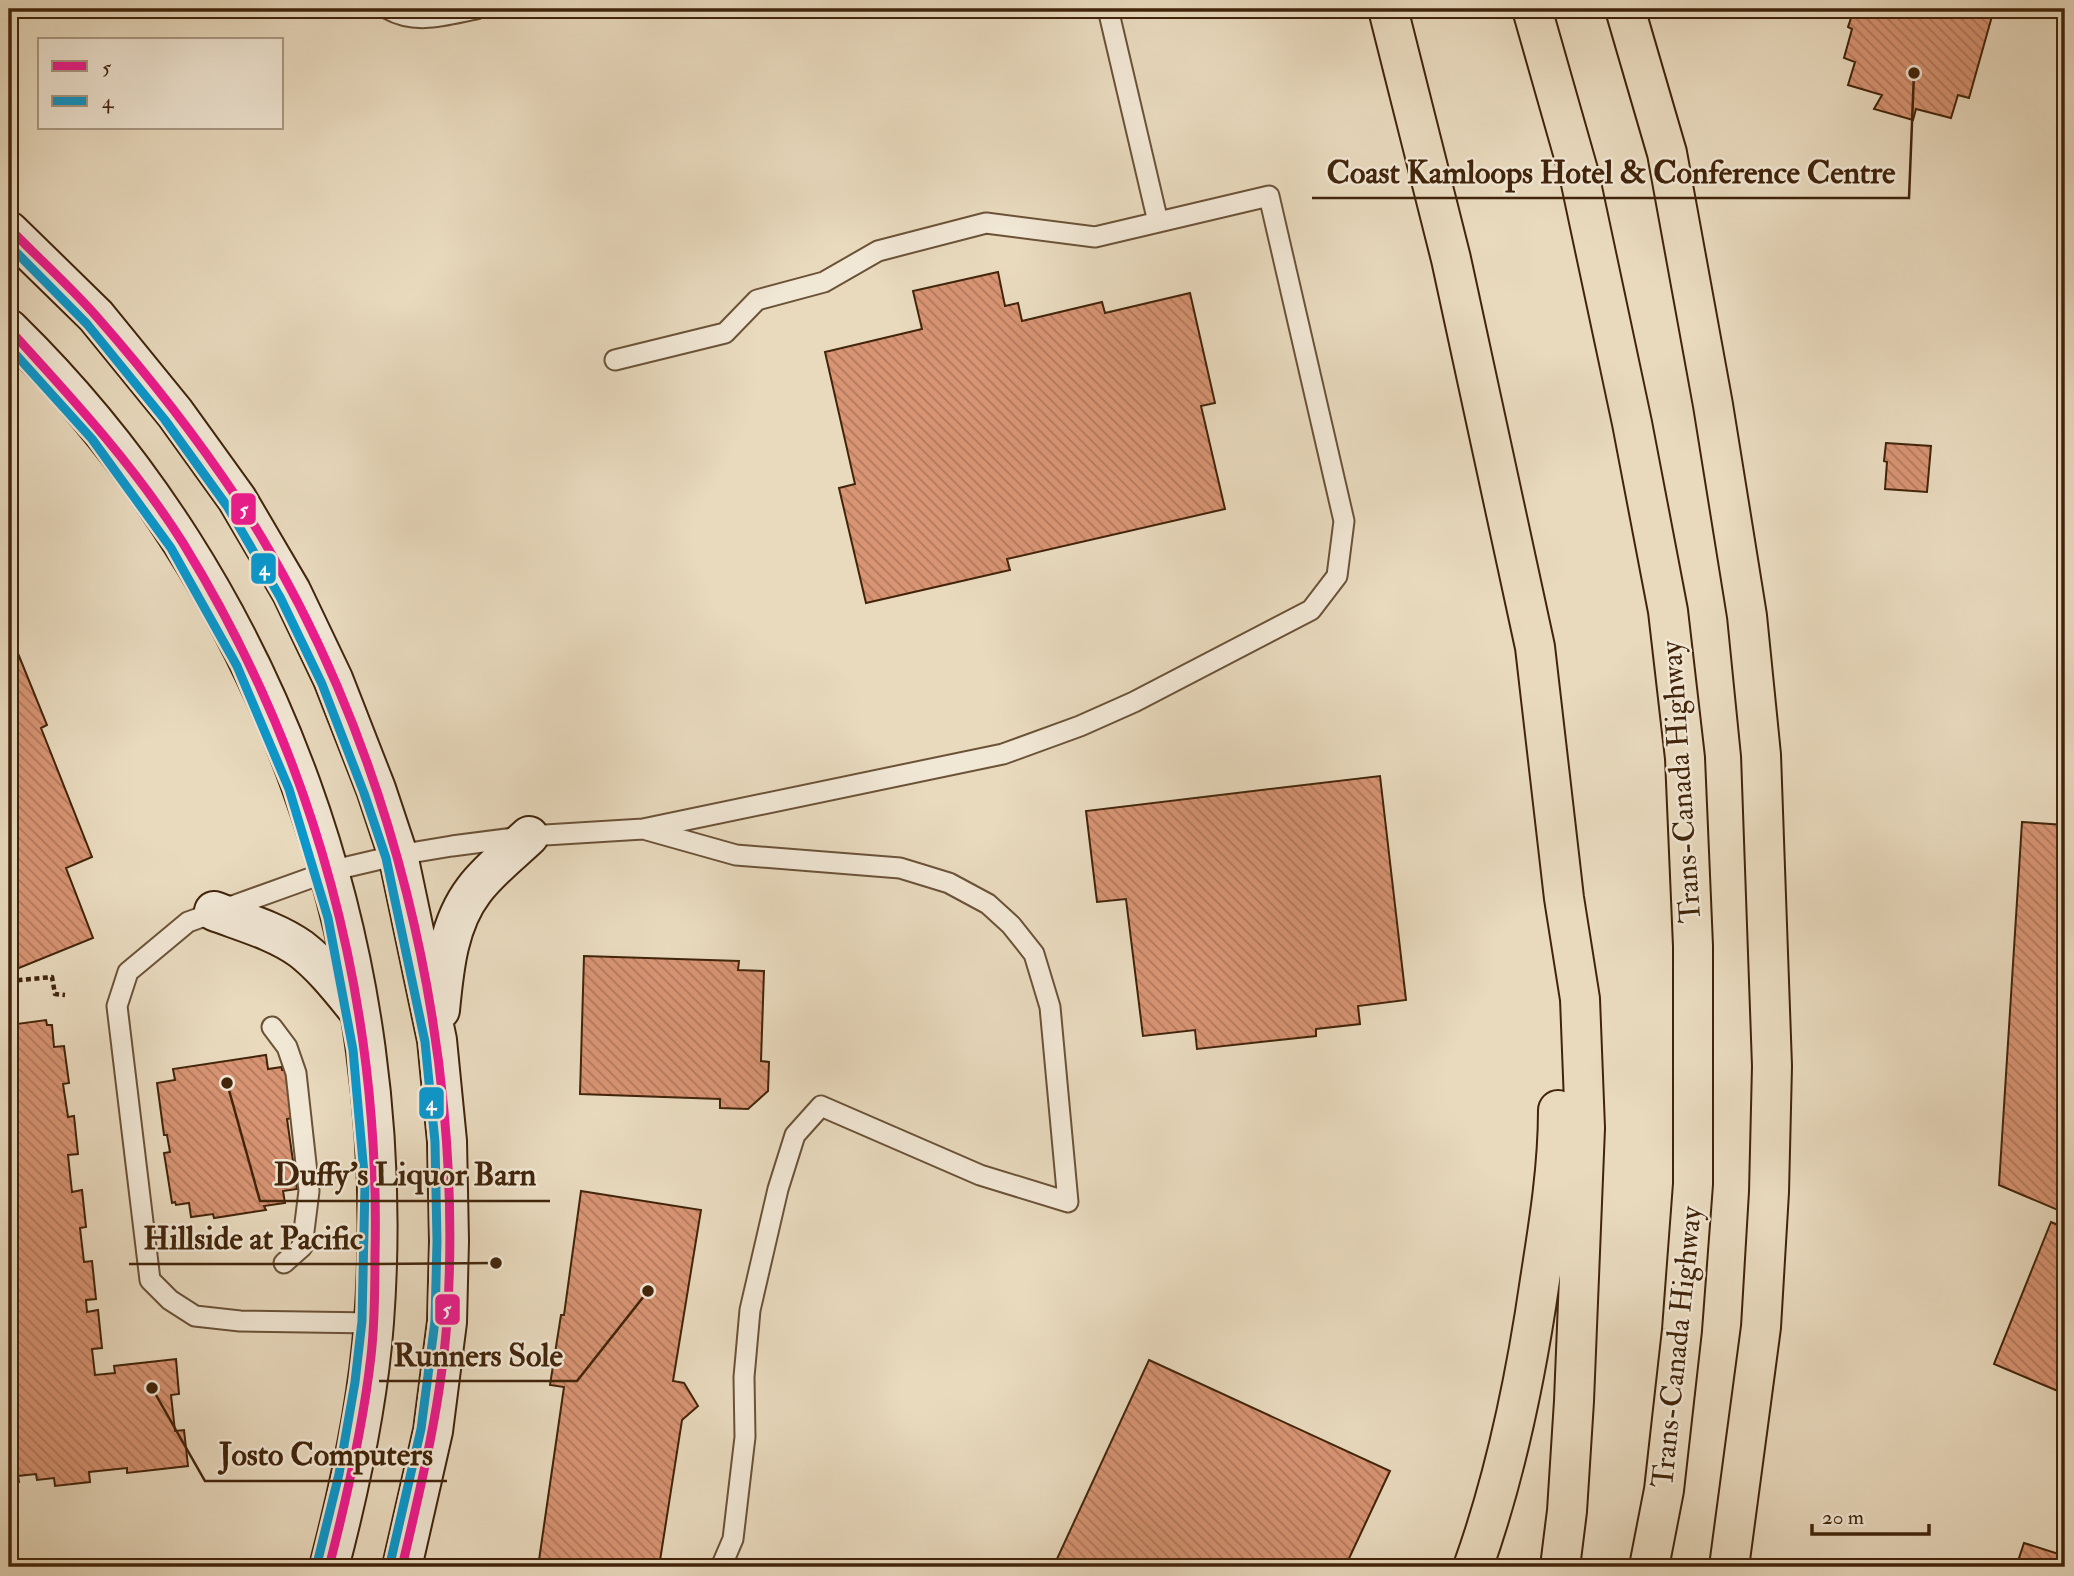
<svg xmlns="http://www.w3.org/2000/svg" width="2074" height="1576" font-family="'IM FELL Double Pica',serif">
	<defs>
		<pattern id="building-back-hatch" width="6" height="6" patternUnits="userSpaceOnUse" patternTransform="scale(1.75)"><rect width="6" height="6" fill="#d89473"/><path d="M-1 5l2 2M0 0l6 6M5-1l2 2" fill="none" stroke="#b1795d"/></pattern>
	</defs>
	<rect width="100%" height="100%" fill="#e9dabe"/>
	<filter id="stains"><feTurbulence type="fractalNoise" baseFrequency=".00286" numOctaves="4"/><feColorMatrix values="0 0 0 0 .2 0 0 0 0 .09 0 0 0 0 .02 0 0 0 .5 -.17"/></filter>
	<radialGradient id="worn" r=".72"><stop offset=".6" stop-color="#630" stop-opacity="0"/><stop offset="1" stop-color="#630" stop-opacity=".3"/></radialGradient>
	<path fill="url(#building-back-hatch)" stroke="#41240a" stroke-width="2" d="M1854,9H1994L1969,98L1958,95L1951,118L1916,109L1913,120L1874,109L1882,95L1848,85L1855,62L1844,58L1852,29L1848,27Z
		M998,272L1005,306L1018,303L1022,321L1102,302L1105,313L1190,293L1215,403L1201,406L1225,509L1007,559L1010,570L866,603L839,488L855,484L825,352L922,329L913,291Z
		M1886,443L1931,446L1927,492L1885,489L1887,462L1884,461Z
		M17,651L47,725L41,728L92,857L66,868L93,938L9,972V655Z
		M1380,776L1406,1000L1358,1006L1360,1024L1316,1029V1036L1197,1049L1195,1030L1143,1036L1126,899L1097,902L1086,811Z
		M2022,822L2065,825V1213L1999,1185Z
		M584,956L739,961L738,970L764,971L761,1061L769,1062L768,1091L748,1109L720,1108V1099L580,1094Z
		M46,1020L47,1025H52L54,1047L64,1046L69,1083L63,1084L68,1117L74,1116L78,1154L68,1155L72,1192L82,1190L86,1227L80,1228L84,1262L92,1261L96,1299L86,1300L87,1312L98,1310L102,1348L92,1349L95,1375L115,1373L114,1366L176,1359L179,1394L171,1395L175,1431L184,1430L188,1466L127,1473V1468L89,1472L90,1482L55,1486L54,1478L37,1480L36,1474L18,1476L19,1482L9,1484V1025Z
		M266,1055L268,1069L282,1067V1070H285L293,1118L287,1119L297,1189L283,1191L285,1203L264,1206L266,1210L214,1218L213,1214L191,1217L189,1203L176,1205L175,1202L172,1203L164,1153L170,1152L167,1135H164L157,1083L175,1080L173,1069Z
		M581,1191L701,1210L673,1381L684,1383L698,1406L682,1420L659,1567H538L564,1387L550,1385L561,1315H564Z
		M2051,1222L2065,1228V1394L1994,1364Z
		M1149,1360L1390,1471L1345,1567H1069L1056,1561Z
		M2024,1543L2065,1556V1567H2016Z"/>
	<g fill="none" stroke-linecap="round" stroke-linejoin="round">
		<g stroke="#6b5237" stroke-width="23">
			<path id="lane" d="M388,9C416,25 446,15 476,9
				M1108,9L1158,222
				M647,830L736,855L900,868L949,883L988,904L1011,925L1034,954L1050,1007L1068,1202L980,1175L821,1106L795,1135L778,1189L750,1310L744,1377L745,1437L733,1539L721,1567
				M272,1027L287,1047L296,1073L309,1191L302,1247L284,1263
				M374,1323L240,1321L195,1316L170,1300L150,1280L117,1006L128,972L188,922L330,871L398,855L452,846L529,836L643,829L1003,754L1080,726L1134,702L1311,610L1337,576L1344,521L1269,196L1095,237L986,223L878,251L824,282L757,300L725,333L615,360"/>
		</g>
		<g stroke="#41240a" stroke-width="42">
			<path id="secondary" d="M9,231L96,316L175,413L237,499L291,591L333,679L376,789L398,855L437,1040L447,1141L449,1241L447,1322L433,1431L402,1567
				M9,329C274,588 401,955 374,1322C368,1405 350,1487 329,1567
				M214,911C243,922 276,931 301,949C323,966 340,988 358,1010
				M440,1010C444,969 448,924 474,890C489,870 511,853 529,836"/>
		</g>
		<g stroke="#41240a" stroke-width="42">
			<path id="highway" d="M1388,9L1451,259L1535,647L1564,898L1580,999L1585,1128L1574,1401L1567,1511L1560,1567
				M1532,9L1579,174L1632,423L1668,611L1685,758L1693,946V1184L1682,1330L1664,1490L1649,1567
				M1625,9L1667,153L1713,405L1747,616L1761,755L1772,1066L1769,1192L1761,1327L1729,1567
				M1473,1567C1506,1475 1526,1377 1540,1280C1549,1223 1558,1167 1558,1110"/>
		</g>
		<path stroke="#41240a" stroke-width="4.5" stroke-dasharray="5 3.5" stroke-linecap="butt" d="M9,981L52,977L55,994L65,995"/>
		<use href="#lane" stroke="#f1e7d5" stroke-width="19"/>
		<use href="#secondary" stroke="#f1e7d5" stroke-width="38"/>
		<use href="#highway" stroke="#e9dabe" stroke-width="38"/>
		<g stroke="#f1e7d5" stroke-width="14">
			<path id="bus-1" d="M9,228C38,258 70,286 97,317C147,374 195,435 237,498C390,731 466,1043 447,1321C441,1404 421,1486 402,1567
				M9,329C71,397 134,465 183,543C316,759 381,1002 375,1255C375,1288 375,1322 371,1356C363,1427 347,1497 329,1567"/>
		</g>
		<g stroke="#f1e7d5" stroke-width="14">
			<path id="bus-2" d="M9,245L87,324L165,420L227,506L280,597L322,684L364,793L386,858L425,1042L435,1142L437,1241L435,1321L421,1429L390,1564
				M9,347L92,439L171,548L237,666L289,789L328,918L353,1050L365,1185L362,1321L355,1382L339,1474L317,1564"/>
		</g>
		<use href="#bus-1" stroke="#ec1b8e" stroke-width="9"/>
		<use href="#bus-2" stroke="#0a98cd" stroke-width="9"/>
	</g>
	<g text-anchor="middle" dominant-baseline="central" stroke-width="5" stroke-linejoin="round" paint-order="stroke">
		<g font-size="30" fill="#41240a" stroke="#f1e7d5">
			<text transform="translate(1681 782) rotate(-94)">Trans-Canada Highway</text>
			<text transform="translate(1677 1347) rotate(-84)">Trans-Canada Highway</text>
		</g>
	</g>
	<path fill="none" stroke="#41240a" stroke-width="2.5" d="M1914 73L1909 198H1312M227 1083L260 1201H550M496 1263L376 1264H129M648 1291L577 1381H379M152 1388L205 1481H447"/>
	<g fill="#41240a" stroke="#f1e7d5" stroke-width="2.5">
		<circle cx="1914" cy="73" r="7"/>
		<circle cx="227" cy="1083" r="7"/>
		<circle cx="496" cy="1263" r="7"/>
		<circle cx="648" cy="1291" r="7"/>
		<circle cx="152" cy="1388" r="7"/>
	</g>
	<g font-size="32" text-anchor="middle" font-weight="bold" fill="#41240a" stroke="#f1e7d5" stroke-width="5" stroke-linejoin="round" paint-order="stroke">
		<text x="1611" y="183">Coast Kamloops Hotel &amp; Conference Centre</text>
		<text x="405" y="1185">Duffy's Liquor Barn</text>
		<text x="253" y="1249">Hillside at Pacific</text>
		<text x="478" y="1366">Runners Sole</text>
		<text x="326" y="1465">Josto Computers</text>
	</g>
	<g stroke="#f1e7d5" stroke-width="2.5">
		<rect x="230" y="492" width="27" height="34" rx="7" fill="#ec1b8e"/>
		<rect x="250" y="552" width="27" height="33" rx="7" fill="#0a98cd"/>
		<rect x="418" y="1086" width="27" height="34" rx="7" fill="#0a98cd"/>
		<rect x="434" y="1293" width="27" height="33" rx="7" fill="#ec1b8e"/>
	</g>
	<g font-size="19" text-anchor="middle" font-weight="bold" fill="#fff">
		<text x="244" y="516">5</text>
		<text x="264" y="575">4</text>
		<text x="431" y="1110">4</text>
		<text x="447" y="1316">5</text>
	</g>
	<rect width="2074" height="1576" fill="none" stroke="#e9dabe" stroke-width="35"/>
	<rect x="10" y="10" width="2053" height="1555" fill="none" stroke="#41240a" stroke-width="3.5"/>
	<rect x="18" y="18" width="2039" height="1541" fill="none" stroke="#41240a" stroke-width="2"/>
	<rect x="38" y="38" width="245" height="91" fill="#f1e7d5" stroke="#ab9984" stroke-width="2"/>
	<rect x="52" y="61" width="35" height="10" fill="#ec1b8e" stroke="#ab9984" stroke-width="2"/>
	<text x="102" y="74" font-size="21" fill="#41240a">5</text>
	<rect x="52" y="96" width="35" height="10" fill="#0a98cd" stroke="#ab9984" stroke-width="2"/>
	<text x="102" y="108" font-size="21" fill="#41240a">4</text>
	<path d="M1812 1524v10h117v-10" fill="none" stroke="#41240a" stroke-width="3.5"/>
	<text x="1822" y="1524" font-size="21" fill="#41240a" stroke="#f1e7d5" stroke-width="5" paint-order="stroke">20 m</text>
	<rect width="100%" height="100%" filter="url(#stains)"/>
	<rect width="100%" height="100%" fill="url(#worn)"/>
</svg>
